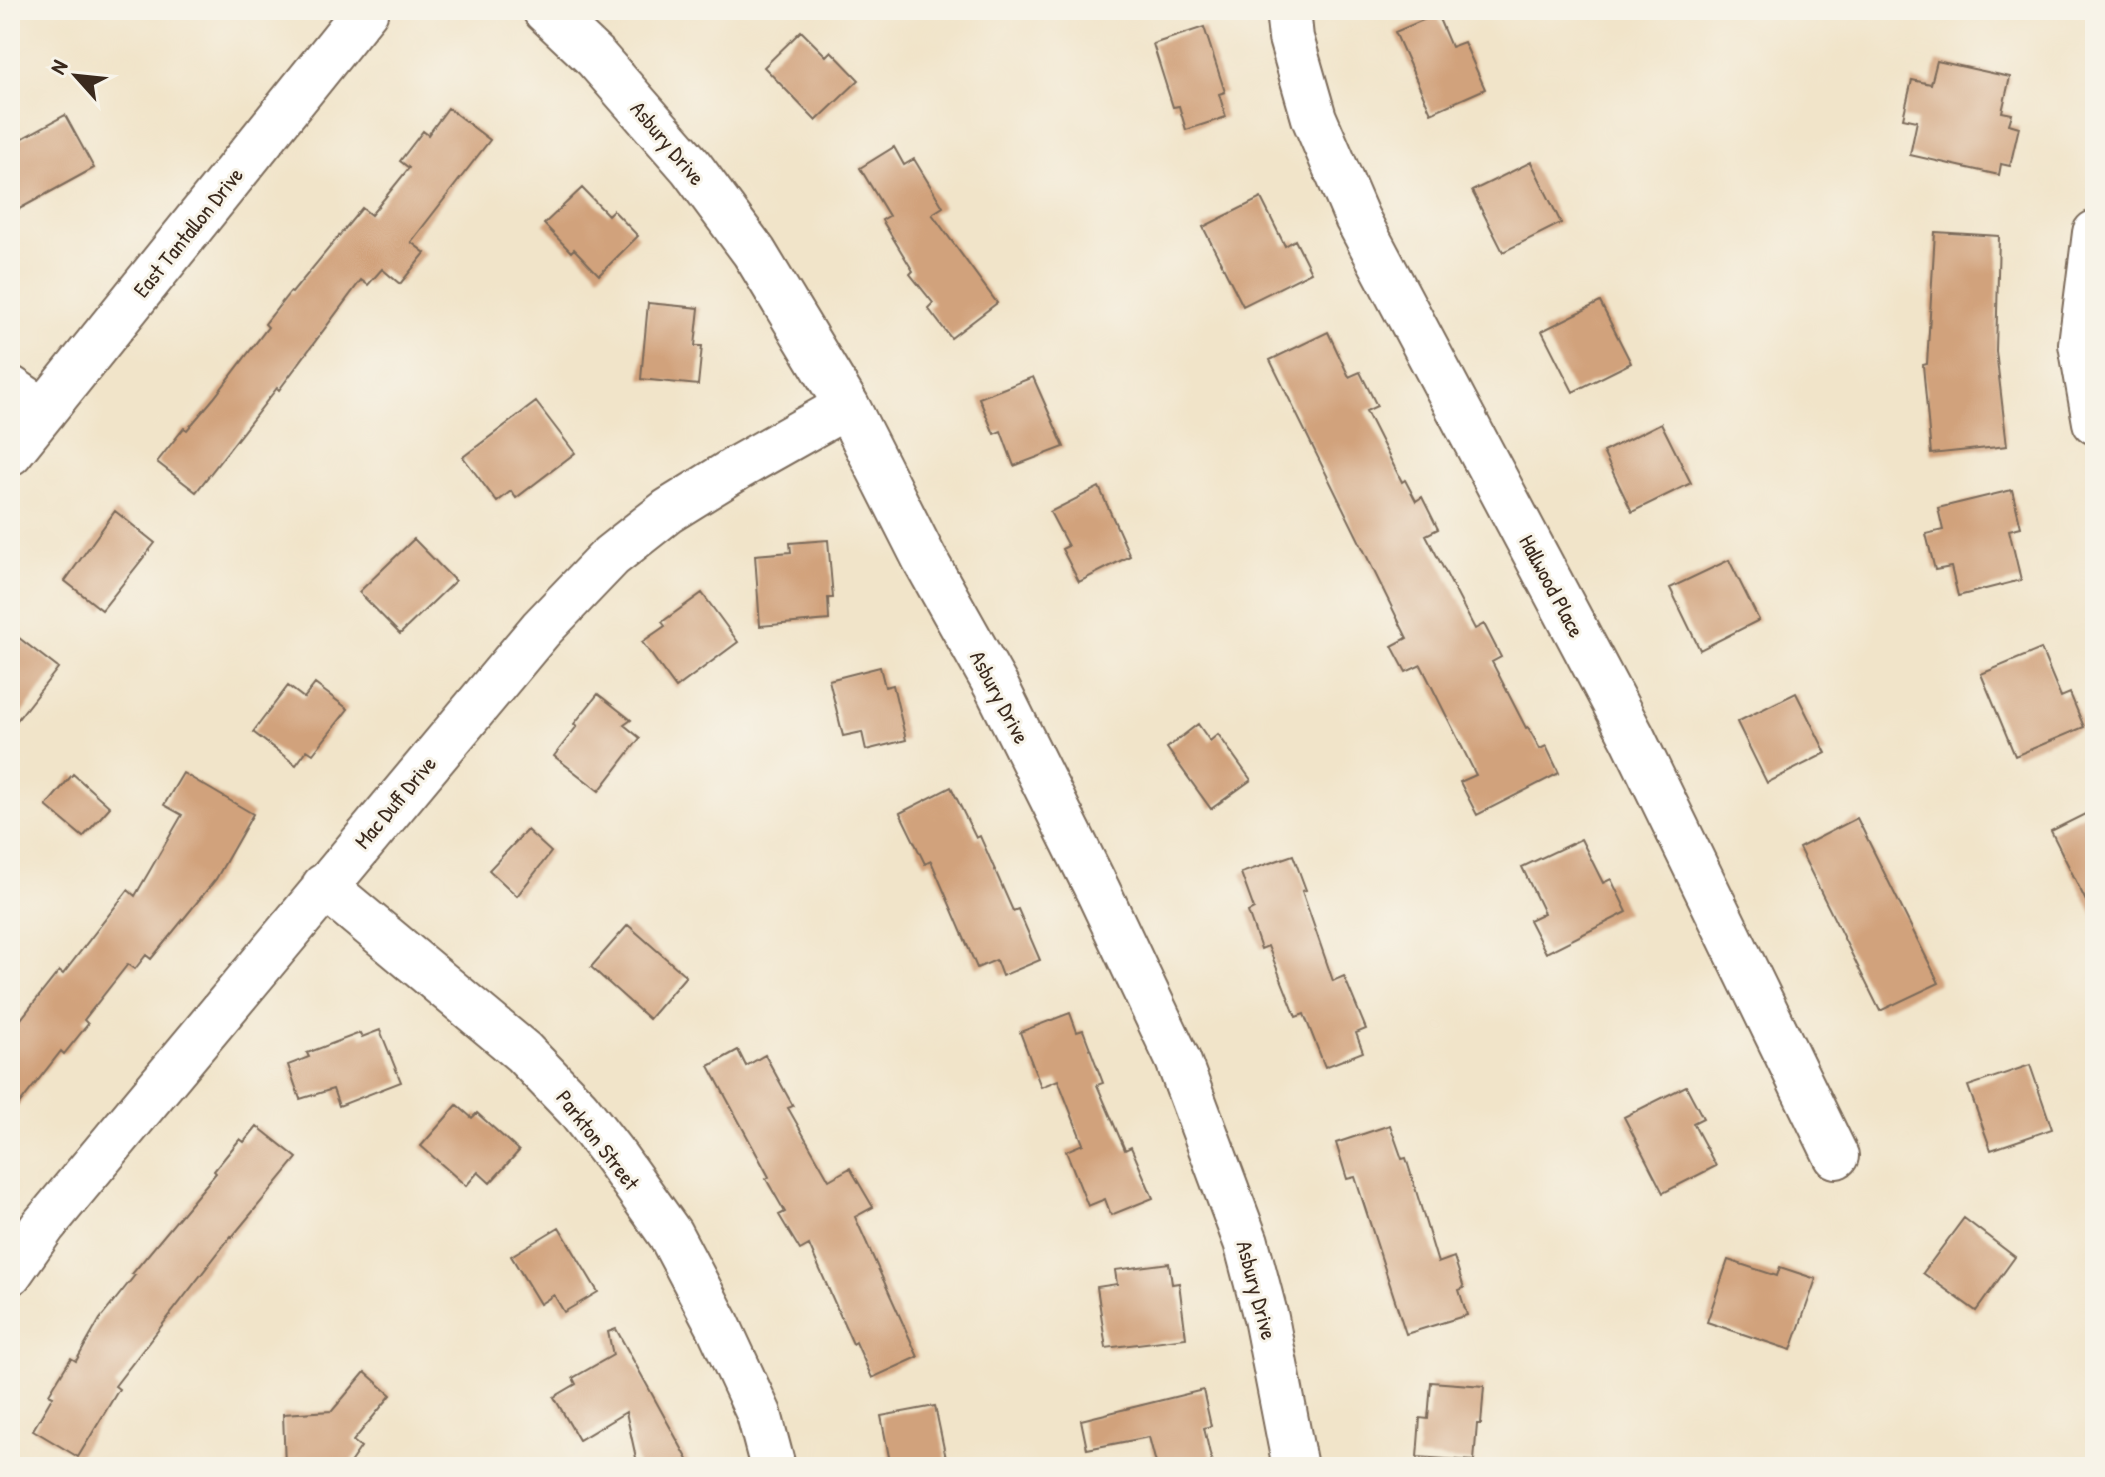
<svg xmlns="http://www.w3.org/2000/svg" width="2105" height="1477" font-family="'Patrick Hand',sans-serif">
	<rect width="100%" height="100%" fill="#f7f3e8"/>
	<filter id="ink" filterUnits="userSpaceOnUse"><feTurbulence type="fractalNoise" baseFrequency=".0125" numOctaves="2"/><feDisplacementMap in="SourceGraphic" scale="16" xChannelSelector="R" yChannelSelector="G"/><feConvolveMatrix kernelMatrix="1 2 1 2 8 2 1 2 1" color-interpolation-filters="sRGB"/></filter>
	<filter id="wash" filterUnits="userSpaceOnUse"><feTurbulence type="fractalNoise" baseFrequency=".006" numOctaves="4" result="noise"/><feDisplacementMap in="SourceGraphic" scale="32" xChannelSelector="R" yChannelSelector="G"/><feGaussianBlur stdDeviation="1.8" result="paint"/><feColorMatrix in="noise" values="0 0 0 0 0 0 0 0 0 0 0 0 0 0 0 0 0 1.4 0 .05"/><feComposite in="paint" operator="in"/></filter>
	<g filter="url(#wash)">
		<rect width="100%" height="100%" fill="#f1e4c9"/>
		<g id="blocks">
			<path fill="#d1a27c" d="M1437,14L1451,47L1464,42L1485,89L1431,113L1395,32Z
				M1204,27L1225,92L1219,94L1226,117L1186,130L1179,106L1173,107L1153,44Z
				M801,31L826,56L831,51L859,80L816,121L764,67Z
				M1937,61L2010,77L2002,112L2012,114L2009,124L2019,127L2010,166L2001,164L1999,175L1910,155L1917,121L1903,118L1912,80L1931,84Z
				M448,108L490,140L411,242L425,253L400,284L382,269L368,285L361,280L279,390L277,388L196,492L157,462L184,428L187,430L214,398L268,327L265,324L290,292L292,293L362,208L371,215L409,168L400,161L423,131L428,135Z
				M65,115L94,168L10,214V145Z
				M894,147L904,165L914,159L943,207L932,214L997,303L951,338L928,308L933,303L910,274L913,271L882,220L889,216L860,168Z
				M1531,162L1561,223L1503,252L1472,191Z
				M582,188L608,215L613,210L638,236L599,275L574,249L571,252L544,224Z
				M1261,198L1285,246L1295,240L1311,272L1243,306L1203,227Z
				M1935,232L1999,236L1996,351L2007,446L1931,454L1923,365L1927,364Z
				M1600,302L1631,363L1573,392L1542,331Z
				M648,303L699,308L695,346H702L698,385L641,379Z
				M1328,332L1349,377L1360,372L1377,406L1366,411L1402,482L1405,480L1416,501L1422,497L1438,529L1426,535L1475,629L1484,624L1501,657L1492,662L1526,728L1528,727L1540,749L1546,746L1559,773L1477,815L1460,782L1476,775L1421,665L1406,672L1392,646L1407,638L1270,360Z
				M1033,377L1064,447L1014,466L1001,431L994,434L979,398Z
				M536,402L575,453L516,498L511,491L497,502L463,457Z
				M1661,423L1691,483L1632,512L1603,452Z
				M1099,487L1130,556L1079,582L1062,549L1068,546L1050,512Z
				M2012,490L2021,527L2009,530L2021,580L1958,596L1951,567L1935,570L1926,534L1943,530L1938,508Z
				M115,511L155,543L102,610L65,581Z
				M414,539L455,581L400,634L359,592Z
				M828,540L833,598H828L829,620L760,626L755,555L791,552L790,543Z
				M1729,560L1759,620L1700,650L1670,588Z
				M702,593L738,642L676,688L642,642L665,626L662,622Z
				M10,631L58,668L10,729Z
				M2041,649L2061,697L2070,693L2084,727L2015,756L1981,674Z
				M880,667L885,687L893,685L906,740L866,750L862,732L843,736L829,680Z
				M315,684L348,709L313,754L307,750L296,765L253,732L288,686L304,698Z
				M1796,693L1826,753L1767,783L1737,722Z
				M598,694L631,720L624,725L640,738L599,791L554,756L577,726L574,724Z
				M1198,724L1210,741L1218,734L1251,780L1211,809L1167,748Z
				M183,773L253,814L216,879L151,959L146,955L135,969L128,964L84,1020L88,1024L64,1054L61,1051L10,1116V1033L59,971L63,974L128,890L135,896L182,815L164,805Z
				M73,774L110,807L83,837L46,806Z
				M951,787L976,838L980,836L1013,911L1018,909L1040,960L1002,976L996,960L977,968L931,861L925,864L900,813Z
				M2095,809V919L2051,831Z
				M1857,818L1939,983L1880,1011L1799,848Z
				M527,830L551,852L517,896L489,870Z
				M1581,839L1603,883L1611,879L1627,912L1546,953L1529,920L1544,913L1522,867Z
				M1293,855L1306,890L1302,891L1333,981L1344,976L1366,1029L1356,1033L1363,1052L1325,1067L1304,1014L1296,1017L1268,946L1261,949L1248,912L1254,909L1241,873Z
				M628,925L686,976L649,1019L591,967Z
				M1070,1013L1077,1032L1083,1030L1103,1083L1097,1085L1125,1150L1131,1147L1153,1198L1111,1215L1105,1199L1088,1206L1066,1151L1083,1144L1058,1080L1041,1087L1020,1032Z
				M380,1030L401,1082L339,1106L333,1089L300,1099L288,1065L309,1057L307,1053L360,1033L362,1037Z
				M738,1050L746,1066L765,1055L793,1106L788,1108L829,1180L850,1168L873,1207L855,1217L918,1357L872,1378L856,1342L853,1344L809,1245L800,1250L779,1215L785,1212L766,1179L769,1177L709,1066Z
				M2030,1065L2052,1129L1991,1150L1968,1086Z
				M1686,1086L1703,1118L1693,1123L1716,1166L1663,1193L1624,1117Z
				M457,1105L472,1118L477,1113L519,1151L490,1183L478,1172L466,1186L421,1146Z
				M1390,1125L1402,1159L1406,1158L1438,1263L1454,1257L1464,1288L1459,1290L1467,1315L1406,1334L1355,1177L1347,1179L1336,1143Z
				M257,1126L297,1158L232,1237L231,1236L115,1386L119,1389L78,1457L33,1430L53,1396L49,1394L71,1358L76,1361L100,1319L135,1275L132,1274L216,1173L214,1171L240,1139L244,1142Z
				M1964,1218L2015,1257L1976,1311L1923,1273Z
				M559,1227L598,1292L564,1312L554,1295L540,1304L511,1256Z
				M1728,1260L1777,1276L1780,1267L1816,1279L1791,1350L1707,1322Z
				M1169,1263L1172,1284L1179,1283L1186,1338L1106,1348L1097,1287L1117,1284L1115,1270Z
				M616,1329L653,1396L692,1467H638L626,1412L579,1440L554,1397L576,1384L573,1378L613,1355L608,1332Z
				M365,1372L391,1395L353,1441L361,1447L347,1467L285,1465L283,1414L332,1411Z
				M1431,1382L1484,1386L1481,1424H1477L1474,1461L1417,1457L1420,1418L1428,1419Z
				M1203,1390L1211,1426L1204,1428L1213,1467H1157L1149,1437L1087,1449L1081,1420Z
				M935,1406L947,1463L928,1467H891L881,1416Z"/>
		</g>
	</g>
	<g filter="url(#ink)">
		<use href="#blocks" fill-opacity="0" stroke="#7b6b5a" stroke-width="2"/>
		<g fill="none" stroke-linecap="round" stroke-linejoin="round">
			<g stroke="#7b6b5a" stroke-width="48">
				<path id="minor" d="M545,10L596,58L691,167L754,252L847,406L924,558L997,688L1098,891L1178,1060L1246,1242L1266,1318L1295,1467
					M1288,10L1291,38L1314,118L1357,218L1633,738L1836,1156
					M2095,233L2081,344L2095,422
					M10,388L44,411
					M10,453L366,10
					M324,886L523,1052L578,1109L616,1158L670,1234L718,1325L759,1414L773,1467
					M10,1273L43,1226L541,629L611,556L668,511L739,467L847,406"/>
			</g>
			<use href="#minor" stroke="#fff" stroke-width="44"/>
		</g>
	</g>
	<g text-anchor="middle" dominant-baseline="central" stroke-width="6" stroke-linejoin="round" paint-order="stroke">
		<g font-size="22" fill="#3b2a1e" stroke="#f7f3e8">
			<text transform="translate(668 143) rotate(50)">Asbury Drive</text>
			<text transform="translate(188 232) rotate(-51)">East Tantallon Drive</text>
			<text transform="translate(1552 586) rotate(62)">Hallwood Place</text>
			<text transform="translate(1000 697) rotate(62)">Asbury Drive</text>
			<text transform="translate(395 802) rotate(-50)">Mac Duff Drive</text>
			<text transform="translate(598 1140) rotate(52)">Parkton Street</text>
			<text transform="translate(1257 1290) rotate(75)">Asbury Drive</text>
		</g>
	</g>
	<rect width="2105" height="1477" fill="none" stroke="#f7f3e8" stroke-width="40"/>
	<g transform="translate(76 76) rotate(297)" stroke="#f7f3e8" stroke-width="6" paint-order="stroke">
	<path d="M0-6L14 30L0 20L-14 30Z" fill="#3b2a1e"/>
	<text y="-12" font-size="22" font-weight="bold" text-anchor="middle" fill="#3b2a1e">N</text>
	</g>
</svg>
